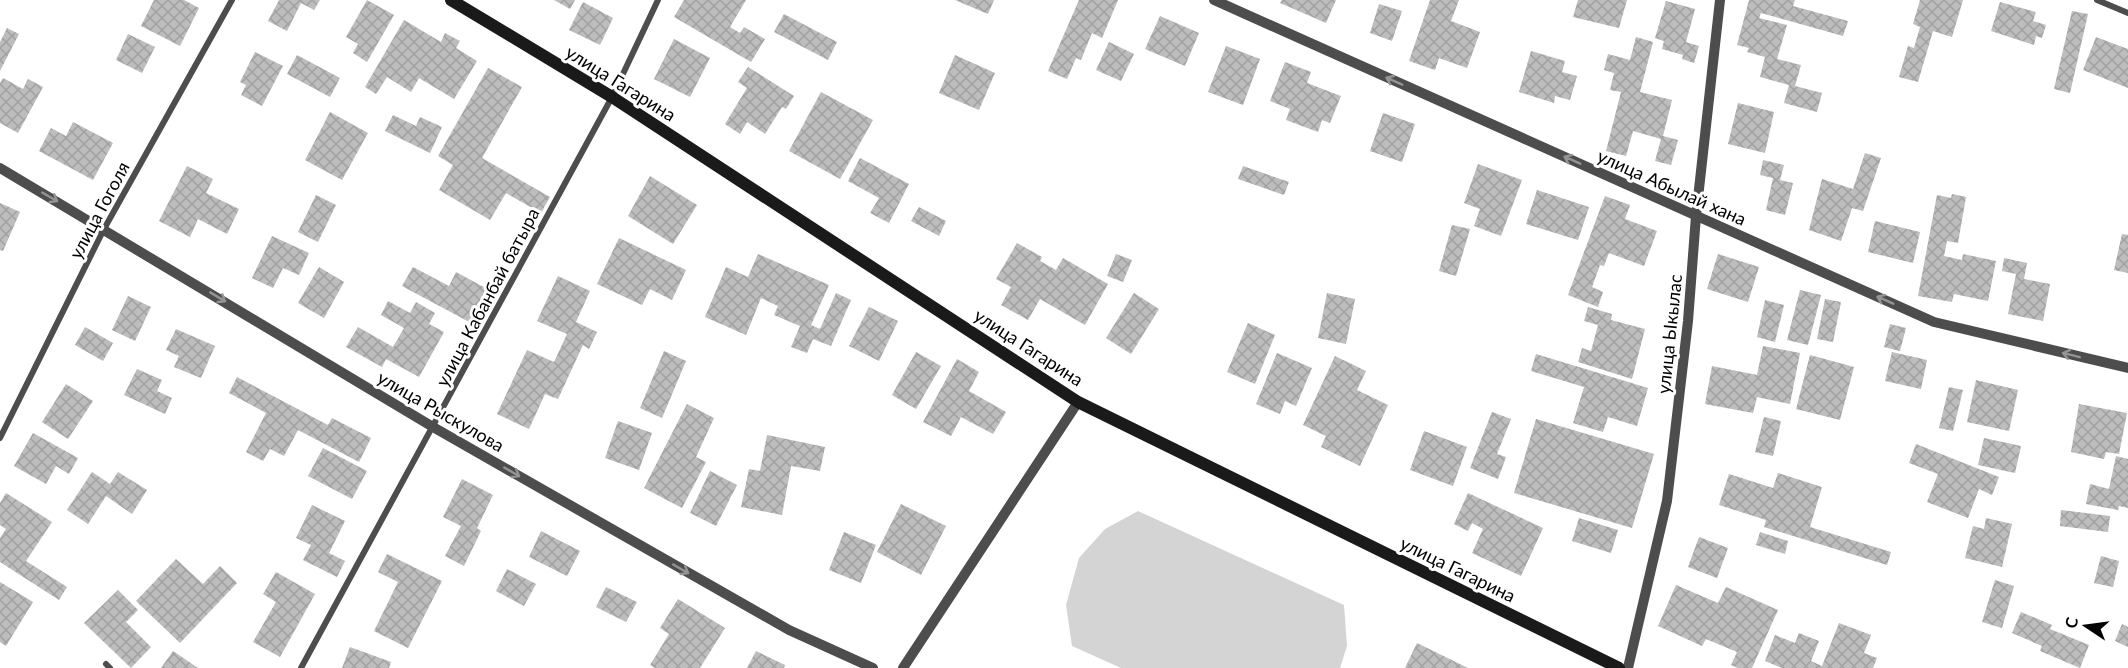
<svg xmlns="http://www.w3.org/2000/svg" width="2128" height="668" font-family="Lato,sans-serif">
	<defs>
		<pattern id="building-cross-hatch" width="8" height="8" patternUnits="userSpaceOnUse" patternTransform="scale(1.5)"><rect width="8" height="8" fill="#bdbdbd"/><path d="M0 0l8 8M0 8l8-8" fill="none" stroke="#a1a1a1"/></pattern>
	</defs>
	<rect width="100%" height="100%" fill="#fff"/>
	<path fill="#d4d4d4" d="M1138,511L1344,605L1347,646L1340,668H1121L1072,646L1066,605L1079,558L1105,529Z"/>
	<path fill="url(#building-cross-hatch)" d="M154,0H184L199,8L180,46L141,26Z
		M279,0H320L314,10L301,3L287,31L268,21Z
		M367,0L394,15L367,62L353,53L358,44L346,37Z
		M554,0H575L570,9Z
		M684,0H746L730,27L740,33L744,27L765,39L751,62L674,17Z
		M955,0H994L988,14Z
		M1079,0H1118L1102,38L1092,33L1081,60L1076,58L1067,79L1048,71Z
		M1282,0H1336L1326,23L1280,3Z
		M1430,0H1459L1451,21L1480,32L1467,68L1439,58L1435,70L1409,61Z
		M1578,0H1627L1619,28L1573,17Z
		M1749,0H1795L1793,6L1848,21L1843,36L1761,13L1759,18L1787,25L1777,59L1801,65L1795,86L1822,93L1817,112L1784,103L1789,85L1760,77L1765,57L1747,52L1749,48L1737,45Z
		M1920,0H1963L1952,37L1933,31L1918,82L1899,77L1908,46L1914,48L1920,27L1913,24Z
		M1666,1L1695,9L1686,42L1699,46L1694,63L1682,59L1683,55L1662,49L1664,41L1655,38Z
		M583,2L613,18L600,45L569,30Z
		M2000,2L2036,12L2033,21L2046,25L2042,38L2036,36L2034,45L1991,31Z
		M1379,4L1402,11L1392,41L1370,33Z
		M2072,11L2088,14L2070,93L2054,89Z
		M784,14L837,42L828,60L774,32Z
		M1160,16L1199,33L1185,66L1145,49Z
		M404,20L441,42L445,33L460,41L456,48L477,61L454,99L419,78L411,92L387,77L376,94L365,87Z
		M7,28L19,34L0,71V42Z
		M128,34L155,47L142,73L116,60Z
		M1636,37L1653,42L1640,92L1672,100L1663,136L1678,140L1671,165L1655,161L1661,139L1633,131L1626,156L1606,151L1621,92L1610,90L1614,73L1604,70L1608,54L1630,60Z
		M2096,37L2128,49V88L2083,70Z
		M674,39L710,58L690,97L654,79Z
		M1109,42L1134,54L1121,81L1096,70Z
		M1226,46L1260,59L1243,105L1208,92Z
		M1531,51L1565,61L1562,72L1577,76L1570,100L1555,96L1554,103L1519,92Z
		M255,52L283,66L262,106L241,95L246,85L240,82Z
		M297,55L340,78L330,97L287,74Z
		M955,55L995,73L979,110L939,93Z
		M1285,62L1311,72L1307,83L1341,96L1330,123L1322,120L1318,132L1286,120L1290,109L1270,101Z
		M748,67L794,96L786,109L782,107L765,134L747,122L740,134L725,124L747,88L738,82Z
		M488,68L522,87L482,158L550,197L541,213L506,193L490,220L439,190L453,165L438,156Z
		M3,78L23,89L28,79L43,87L18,133L0,123V83Z
		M821,92L873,120L840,179L789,151Z
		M1738,103L1774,112L1765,153L1728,144Z
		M330,112L368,133L342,180L305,160Z
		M1383,113L1415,124L1402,162L1370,151Z
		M393,115L416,126L420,117L442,127L430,153L385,131Z
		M73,122L113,143L93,180L39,151L51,128L66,136Z
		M1865,153L1881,158L1863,211L1852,208L1841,241L1809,230L1822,179L1853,189Z
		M860,158L909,184L889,223L870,213L879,198L848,181Z
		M1763,160L1784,165L1780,180L1793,183L1785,215L1766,210L1773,178L1760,175Z
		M1478,164L1522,180L1501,236L1474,226L1480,209L1464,203Z
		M187,166L213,179L206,193L239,209L227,234L198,219L190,237L159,221Z
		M1243,166L1289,182L1284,195L1238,179Z
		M650,176L697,205L673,244L628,216Z
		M1537,190L1589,207L1578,240L1526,224Z
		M1952,194L1966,197L1958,243L1947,241L1944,256L1962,260L1963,254L1996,261L1988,301L1954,294L1952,302L1918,296L1937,195L1951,198Z
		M316,195L336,205L318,242L298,232Z
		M1605,196L1630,205L1625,219L1657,231L1644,266L1609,253L1604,266L1600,265L1592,287L1603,292L1598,307L1568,295Z
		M0,203L20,212L3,251L0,250Z
		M919,207L946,221L939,236L911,221Z
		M1875,221L1920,232L1913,263L1868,252Z
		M1452,225L1470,229L1456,276L1439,271Z
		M2122,234L2128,235V273L2114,270Z
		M272,236L309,253L299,275L283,268L273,288L252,278Z
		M619,238L686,270L672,300L650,289L642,305L597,284Z
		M1017,243L1042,257L1040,261L1056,270L1063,258L1108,284L1085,325L1040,299L1028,320L1001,305L1011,287L996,279Z
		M758,254L829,285L811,325L820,329L836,293L851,300L831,346L813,339L807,353L791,347L800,326L774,315L778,306L761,298L746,335L705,317L726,267L748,277Z
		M1116,254L1132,260L1123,282L1107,276Z
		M1718,254L1759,267L1748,302L1707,289Z
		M2004,258L2027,263L2024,279L2050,284L2043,321L2008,314L2016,274L2002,271Z
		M319,267L344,282L324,318L298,303Z
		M413,267L449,286L456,272L491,291L473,324L402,286Z
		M558,276L590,291L576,322L597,332L589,349L583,345L558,399L545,394L529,429L497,414L527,350L554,362L567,334L537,321Z
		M1800,290L1821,295L1808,345L1787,340Z
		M1134,293L1159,309L1131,354L1106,338Z
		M1327,293L1355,299L1346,344L1318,338Z
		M128,296L151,307L135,341L112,330Z
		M1825,299L1841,302L1833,342L1817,339Z
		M1765,300L1784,305L1775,342L1757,337Z
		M388,301L410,313L416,302L435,313L429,324L444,332L419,377L386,359L382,367L346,347L358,327L393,347L404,328L381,315Z
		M869,307L898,321L879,361L849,346Z
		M1588,307L1612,314L1611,320L1645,329L1632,379L1578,362L1582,348L1591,351L1598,325L1584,321Z
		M1248,323L1275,335L1255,384L1227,372Z
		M1890,324L1906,328L1900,351L1884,347Z
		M85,327L113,343L103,361L75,345Z
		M176,329L215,346L201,378L174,367L179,356L166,350Z
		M1763,346L1800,353L1790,404L1757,397L1753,413L1705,404L1712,366L1757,375Z
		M664,351L686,361L662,418L640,408Z
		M916,352L941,366L916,409L892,395Z
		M1892,352L1927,360L1921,389L1885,381Z
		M1277,353L1312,368L1296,406L1285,401L1280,414L1256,404Z
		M1536,354L1648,388L1637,426L1608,417L1603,432L1573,423L1584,387L1531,371Z
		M1810,355L1854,367L1840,420L1796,409Z
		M1335,356L1366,371L1357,390L1388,405L1360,466L1321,447L1326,436L1303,425Z
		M957,359L979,372L969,391L1006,412L993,434L961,417L951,436L923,422Z
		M137,369L162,380L157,391L172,398L165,414L124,395Z
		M237,377L328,425L332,418L371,438L359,462L298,430L284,456L270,449L263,461L246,452L266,413L229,393Z
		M1976,380L2018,390L2009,431L1967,422Z
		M66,384L93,401L68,439L42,422Z
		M1949,387L1963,390L1953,431L1939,428Z
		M687,404L714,418L696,457L706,462L682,508L644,488Z
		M2079,404L2127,413L2119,454L2106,452L2104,459L2071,452Z
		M1492,412L1511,419L1497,454L1506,457L1498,479L1470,468Z
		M1764,417L1781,421L1773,456L1755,452Z
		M1536,419L1654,454L1632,528L1514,493Z
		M618,421L652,433L639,470L605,458Z
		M1424,431L1467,447L1453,486L1410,470Z
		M33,433L78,458L69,474L56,466L46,484L14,466Z
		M767,435L825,447L820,471L791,466L782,515L741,507L749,469L760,471Z
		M1984,438L2021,446L2015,473L1978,465Z
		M1916,444L1999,477L1992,495L1979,489L1968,518L1927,502L1938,474L1909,463Z
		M323,448L367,471L352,499L308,476Z
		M2116,456L2128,459V508L2119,506L2118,510L2086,504L2090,484L2109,489Z
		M710,471L737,485L716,526L690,513Z
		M92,472L110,484L118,472L147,490L132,514L106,496L88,524L67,510Z
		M1778,473L1822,487L1810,527L1891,552L1887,565L1764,527L1766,520L1719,505L1729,474L1773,488Z
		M462,479L493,495L477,528L481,531L464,566L445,556L461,526L443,517Z
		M6,493L52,522L26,561L67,587L59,600L0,562V538L6,529L0,525V503Z
		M1468,493L1543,528L1521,576L1472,553L1483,529L1472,523L1468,531L1454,524Z
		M901,504L946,526L921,575L877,552Z
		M312,505L345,521L329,553L345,561L337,577L303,560L311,545L296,538Z
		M2061,510L2110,516L2108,532L2060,526Z
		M1579,518L1618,530L1611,553L1572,541Z
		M1986,518L2012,524L2002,567L1965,558L1973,526L1984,529Z
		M541,531L580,551L567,576L529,557Z
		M844,532L876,545L861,583L829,570Z
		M1760,532L1788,541L1785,554L1756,545Z
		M1699,537L1728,548L1717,578L1688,567Z
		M387,554L442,581L408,648L374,631L398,582L378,572Z
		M2101,556L2119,561L2113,587L2094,583Z
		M176,559L203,584L220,566L237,583L180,643L136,601Z
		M507,569L536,584L524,606L496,591Z
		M276,572L315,594L280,657L253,642L276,602L263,594Z
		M1995,580L2014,586L2002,628L1982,622Z
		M0,582L33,602L6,646L0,642Z
		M1676,585L1718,603L1726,587L1778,610L1752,668H1738L1731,665L1737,652L1706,639L1702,646L1658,626Z
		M606,587L637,602L626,622L596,607Z
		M118,590L138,610L126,622L151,647L131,668L84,623Z
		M678,599L725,628L700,668H655L650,665L669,634L660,628Z
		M2021,612L2052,625L2050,629L2089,645L2080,668L2040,651L2042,646L2012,633Z
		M1839,623L1871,635L1864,653L1877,658L1873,668H1782L1765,661L1775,635L1795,643L1799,633L1819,641L1811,661L1822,666Z
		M2122,624L2128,627V647L2115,641Z
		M1417,643L1468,668H1405Z
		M350,647L391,662L389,668H342Z
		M173,651L198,668H161Z
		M756,651L785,665L784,668H747Z"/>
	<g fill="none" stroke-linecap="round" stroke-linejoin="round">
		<path stroke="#4d4d4d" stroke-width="6" d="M2097,0L2128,13
			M0,438L104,229L232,0
			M106,664L110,668
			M301,668L612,97L658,0"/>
		<path stroke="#4d4d4d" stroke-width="10" d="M1214,0L1934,322L2128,368
			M0,168L433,427L789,630L873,668
			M903,668L1078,402
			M1628,668L1667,501L1688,321L1696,216L1720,0"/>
		<path stroke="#1a1a1a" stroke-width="12" d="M451,0L612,97L1078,402L1619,668"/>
	</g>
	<defs><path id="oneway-shaft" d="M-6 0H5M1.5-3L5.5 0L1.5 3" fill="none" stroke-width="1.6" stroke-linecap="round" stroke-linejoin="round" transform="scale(1.5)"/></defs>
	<g stroke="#949494">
		<use href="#oneway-shaft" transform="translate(1394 81) rotate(-156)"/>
		<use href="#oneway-shaft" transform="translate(1572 160) rotate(-156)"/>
		<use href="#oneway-shaft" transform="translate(50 197) rotate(30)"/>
		<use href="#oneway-shaft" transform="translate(218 297) rotate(31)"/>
		<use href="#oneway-shaft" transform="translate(1885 300) rotate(-156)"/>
		<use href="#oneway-shaft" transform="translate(2071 355) rotate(-166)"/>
		<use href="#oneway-shaft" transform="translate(512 472) rotate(30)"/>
		<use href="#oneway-shaft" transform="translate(681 569) rotate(30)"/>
	</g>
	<g text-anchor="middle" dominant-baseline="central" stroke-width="6" stroke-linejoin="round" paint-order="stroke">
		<g font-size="18" fill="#000" stroke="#fff">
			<text transform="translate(621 83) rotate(32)">улица Гагарина</text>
			<text transform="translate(1672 187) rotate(24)">улица Абылай хана</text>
			<text transform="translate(99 210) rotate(-62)">улица Гоголя</text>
			<text transform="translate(487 297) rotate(-62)">улица Кабанбай батыра</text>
			<text transform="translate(1669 334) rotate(-84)">улица Ыкылас</text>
			<text transform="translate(1029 347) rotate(33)">улица Гагарина</text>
			<text transform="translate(441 411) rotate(30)">улица Рыскулова</text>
			<text transform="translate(1458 569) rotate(26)">улица Гагарина</text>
		</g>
	</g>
	<g transform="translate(2086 626) rotate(283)" stroke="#ffffff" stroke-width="4.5" paint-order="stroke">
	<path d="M0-4.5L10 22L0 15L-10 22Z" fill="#000000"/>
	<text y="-9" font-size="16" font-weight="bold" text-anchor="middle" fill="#000000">С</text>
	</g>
</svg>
